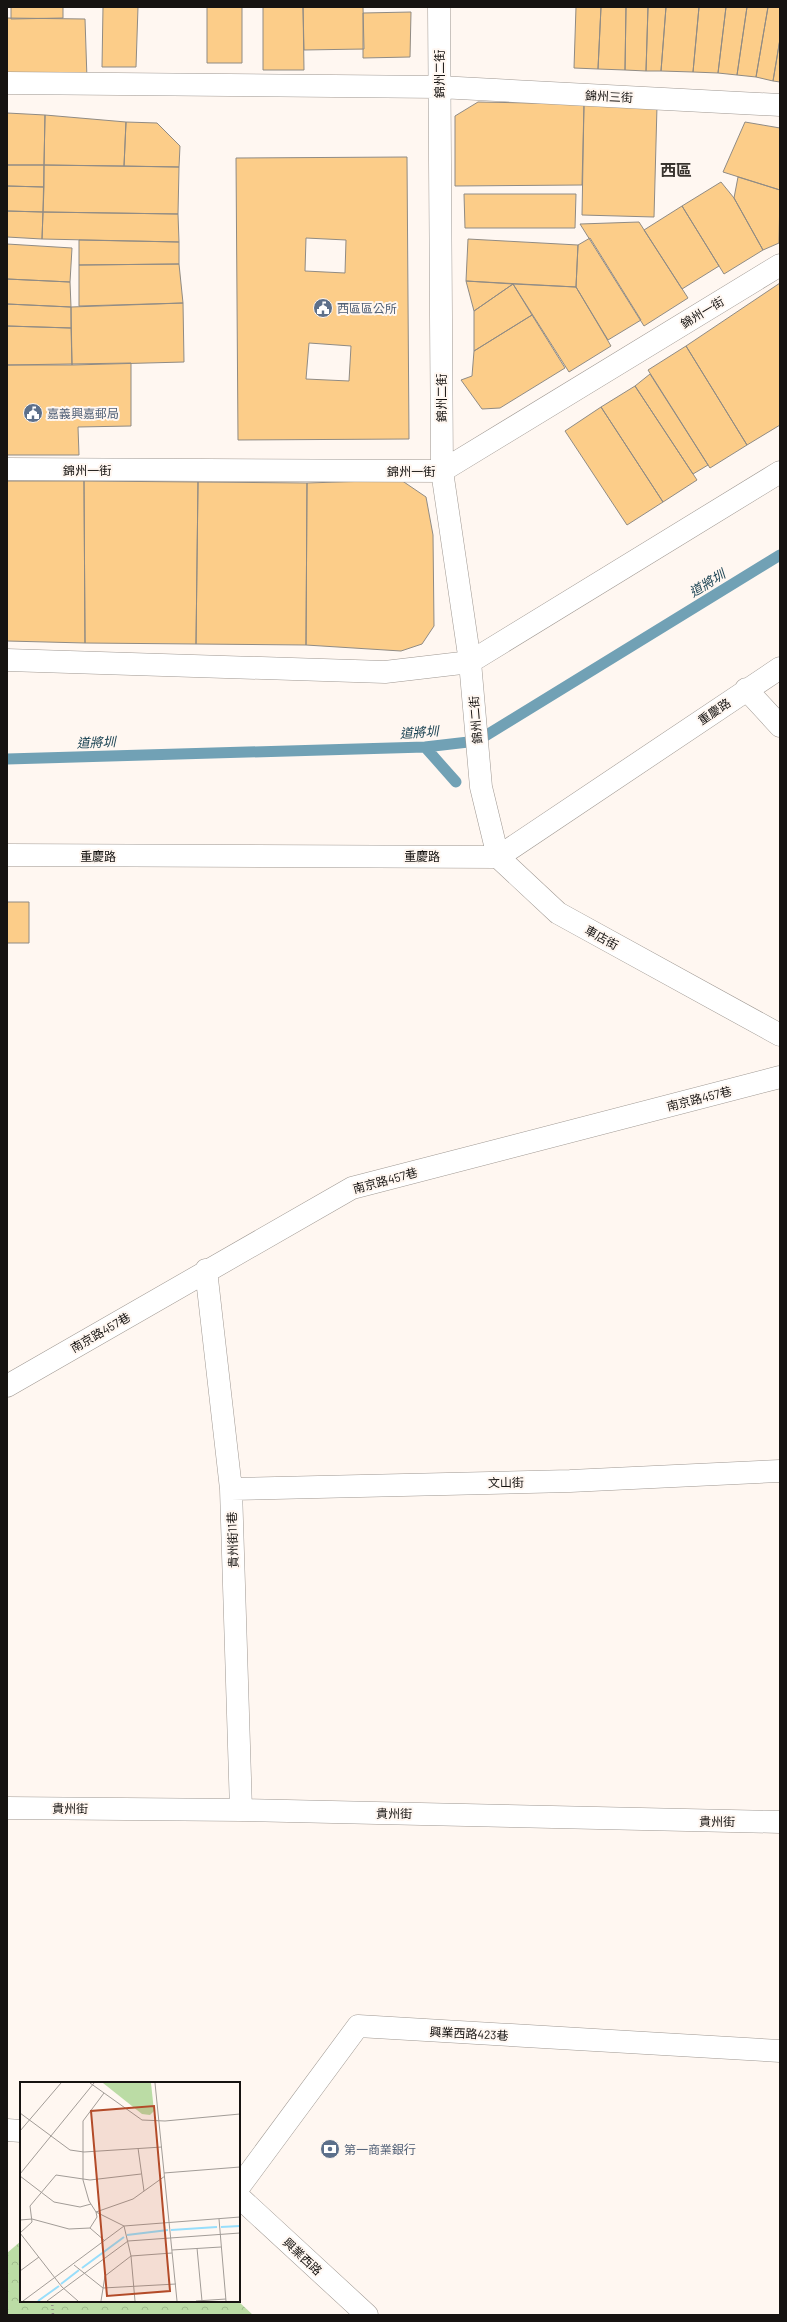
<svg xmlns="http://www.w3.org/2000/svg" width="787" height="2322" font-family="Barlow,'Noto Sans TC',sans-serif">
	<defs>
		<pattern id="forest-crowns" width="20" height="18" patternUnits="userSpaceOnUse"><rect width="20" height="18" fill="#bbdca5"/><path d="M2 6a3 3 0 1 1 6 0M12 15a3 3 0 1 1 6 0" fill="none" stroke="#a0bc8d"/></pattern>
	</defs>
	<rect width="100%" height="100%" fill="#fff7f1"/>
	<path fill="url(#forest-crowns)" d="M21,2241V2301H238L253,2315H7V2253Z"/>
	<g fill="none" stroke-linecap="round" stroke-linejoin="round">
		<path stroke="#71a1b5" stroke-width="11" d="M425,747L456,782
			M7,759L425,747L477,741L780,555"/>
	</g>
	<path fill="#fccd89" stroke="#908b84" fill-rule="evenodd" d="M11,7H63V18L11,19Z
		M103,7H138L136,67H102Z
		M207,7H242V63H207Z
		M263,7H303L304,70H263Z
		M303,7H363L364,49L304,50Z
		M576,7H601L598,69L574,68Z
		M601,7H626L625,70L598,69Z
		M626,7H648L646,71L625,70Z
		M648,7H666L661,71H646Z
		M666,7H699L693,72L661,71Z
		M699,7H726L718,73L693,72Z
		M726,7H747L737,75L718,73Z
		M747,7H768L756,77L737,75Z
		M768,7H780V39L773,81L756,77Z
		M411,12L410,57L363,58V13Z
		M7,18L85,19L87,79L7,78Z
		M780,39V82L773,81Z
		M478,102L584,104L582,185L455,186V116Z
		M584,104L657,106L654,217L582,215Z
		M7,113L45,115L44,165H7Z
		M45,115L126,122L124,166L44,165Z
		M126,122L157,123L180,146L179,167L124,166Z
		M745,122L780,128V190L723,172Z
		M407,157L409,439L238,440L236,158ZM306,238L346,240L345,273L305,271ZM309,343L351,346L349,381L306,379Z
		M7,165H44V187L7,186Z
		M44,165L179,167L178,214L43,212Z
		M738,177L780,190L779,243L763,250L734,198Z
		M721,182L734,198L763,250L724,274L682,206Z
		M7,186L44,187L43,212L7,211Z
		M464,194H576L575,228H465Z
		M682,206L719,266L682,289L644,230Z
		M7,211L43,212L42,239L7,237Z
		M43,212L178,214L179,242L42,239Z
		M639,222L688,298L644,326L580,224Z
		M590,238L641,320L608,340L576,287L578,245Z
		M468,239L578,245L576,287L466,281Z
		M79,240L179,242V264L79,265Z
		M7,244L72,248L70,282L7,279Z
		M179,264L183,303L79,306V265Z
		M7,279L70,282L71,307L7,304Z
		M466,281L513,284L474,311Z
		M780,283V425L747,445L686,346Z
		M513,284L576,287L611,346L569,372Z
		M513,284L532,315L474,351V311Z
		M183,303L184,362L72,365L71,307Z
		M7,304L71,307V328L7,326Z
		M532,315L565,368L500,408L482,409L461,380L472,376L474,351Z
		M7,326L71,328L72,365H7Z
		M686,346L747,445L710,468L648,370Z
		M131,363V426L78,427L79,455H7V365Z
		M650,374L708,465L693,474L635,386Z
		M635,386L697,480L663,502L601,407Z
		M601,407L663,502L627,525L565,431Z
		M401,480L426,497L433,535L434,626L422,644L401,651L306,645L307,483Z
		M7,481H84L85,643L7,641Z
		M84,481L198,482L196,644L85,643Z
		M198,482L307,483L306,645L196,644Z
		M7,902H29V943H7Z"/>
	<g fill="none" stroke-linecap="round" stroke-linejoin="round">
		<g stroke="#9f9892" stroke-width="23">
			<path id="minor" d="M439,7L442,471L470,662L481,787L498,857L558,913L780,1035
				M7,83L439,87L780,105
				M7,469L442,471L780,265
				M7,660L385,672L470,662L780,472
				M746,689L780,726
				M7,855L498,857L780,668
				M206,1270L231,1489L241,1810
				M7,1386L352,1188L780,1077
				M231,1489L570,1481L780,1471
				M7,1808L241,1810L780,1822
				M7,2130L21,2131
				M239,2187L358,2026L780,2051
				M239,2197L367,2315"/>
		</g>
		<path stroke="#96908c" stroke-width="2.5" stroke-dasharray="1 3" stroke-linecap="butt" d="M52,2301L53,2315"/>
		<use href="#minor" stroke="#fff" stroke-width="22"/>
	</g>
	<defs>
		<g id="civic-disc" transform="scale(1)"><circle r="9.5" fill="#5c6f8a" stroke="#fff7f1"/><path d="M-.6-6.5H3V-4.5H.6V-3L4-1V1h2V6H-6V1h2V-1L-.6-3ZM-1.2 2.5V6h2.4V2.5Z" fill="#fff"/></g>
		<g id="bank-disc" transform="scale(1)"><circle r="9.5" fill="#5c6f8a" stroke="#fff7f1"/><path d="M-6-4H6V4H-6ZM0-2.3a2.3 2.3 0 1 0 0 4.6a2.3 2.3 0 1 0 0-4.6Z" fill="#fff"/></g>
	</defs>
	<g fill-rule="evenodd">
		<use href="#civic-disc" x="323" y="308"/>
		<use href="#civic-disc" x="33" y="413"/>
		<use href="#bank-disc" x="330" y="2149"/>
	</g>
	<g text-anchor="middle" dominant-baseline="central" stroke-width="4" stroke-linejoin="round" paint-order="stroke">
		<g font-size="12" fill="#161311" stroke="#fff7f1">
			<text transform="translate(439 74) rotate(-90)">錦州二街</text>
			<text transform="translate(609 96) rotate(3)">錦州三街</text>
			<text transform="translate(702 312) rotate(-31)">錦州一街</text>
			<text transform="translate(441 398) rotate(-90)">錦州二街</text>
			<text x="87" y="470">錦州一街</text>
			<text x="411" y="471">錦州一街</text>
			<text transform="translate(714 711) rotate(-34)">重慶路</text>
			<text transform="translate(475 720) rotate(-95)">錦州二街</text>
			<text x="98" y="856">重慶路</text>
			<text x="422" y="856">重慶路</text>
			<text transform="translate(602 937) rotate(29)">車店街</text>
			<text transform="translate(699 1098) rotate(-14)">南京路457巷</text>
			<text transform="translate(385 1180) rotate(-15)">南京路457巷</text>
			<text transform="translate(100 1332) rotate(-30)">南京路457巷</text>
			<text transform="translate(506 1482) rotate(-1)">文山街</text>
			<text transform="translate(232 1540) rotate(-92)">貴州街11巷</text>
			<text transform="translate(70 1808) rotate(1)">貴州街</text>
			<text transform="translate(394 1813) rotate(1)">貴州街</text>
			<text transform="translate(717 1821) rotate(1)">貴州街</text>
			<text transform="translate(469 2033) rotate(3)">興業西路423巷</text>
			<text transform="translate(303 2256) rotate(43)">興業西路</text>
		</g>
		<g font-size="12" fill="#4e5e75" stroke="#fff7f1" text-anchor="start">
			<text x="337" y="308">西區區公所</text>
			<text x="47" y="413">嘉義興嘉郵局</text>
			<text x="344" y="2149">第一商業銀行</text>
		</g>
		<g font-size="13" font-style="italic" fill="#1c4454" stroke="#fff7f1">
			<text transform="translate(707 583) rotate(-32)">道將圳</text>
			<text transform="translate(419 732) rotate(-4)">道將圳</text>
			<text transform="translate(96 742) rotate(-2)">道將圳</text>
		</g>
		<g font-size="16" font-weight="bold" fill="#39342f" stroke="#fff7f1">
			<text x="676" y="169">西區</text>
		</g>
	</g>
	<g transform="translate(20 2082)">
		<rect width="220" height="220" fill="#fff7f1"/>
		<path d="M83,1H131L134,29L130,33L122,32Z" fill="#bbdca5"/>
		<path fill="none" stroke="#98defb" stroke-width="2" d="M201,145L220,144M151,148L197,145M107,153L148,148M62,186L104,155M41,202L59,188M18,219L39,204"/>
		<path fill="none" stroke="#a29c97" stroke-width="1" d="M70,1L122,38L145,39L220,32M135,1L157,219M84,11L63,39V98L69,119L76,130L104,144L111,174L115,219M0,31L50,68L64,70L142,65M0,49L41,1M118,66L124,109M144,91L220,85M0,92L74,1M0,94L34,120L60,125L71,122M199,137L206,219M0,138L12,137L49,147L70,146L85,159M70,146L77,135L76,130L113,117L145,94M0,151L12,140L10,124L36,93L70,98L121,92M0,151L42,205L58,219M177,166L182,219M152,168L201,165M54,183L83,206L156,202M0,189L19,175M3,219L104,144L220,135M27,219L108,159L220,151M81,219L85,194L111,174L152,171M176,219L206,217"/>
		<path fill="#b34b29" fill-opacity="0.15" stroke="#b34b29" stroke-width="2" d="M134,24L150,209L87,214L71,29Z"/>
		<rect width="220" height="220" fill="none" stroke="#161311" stroke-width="2"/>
	</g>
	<rect width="787" height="2322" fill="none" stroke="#161311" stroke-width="16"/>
</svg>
